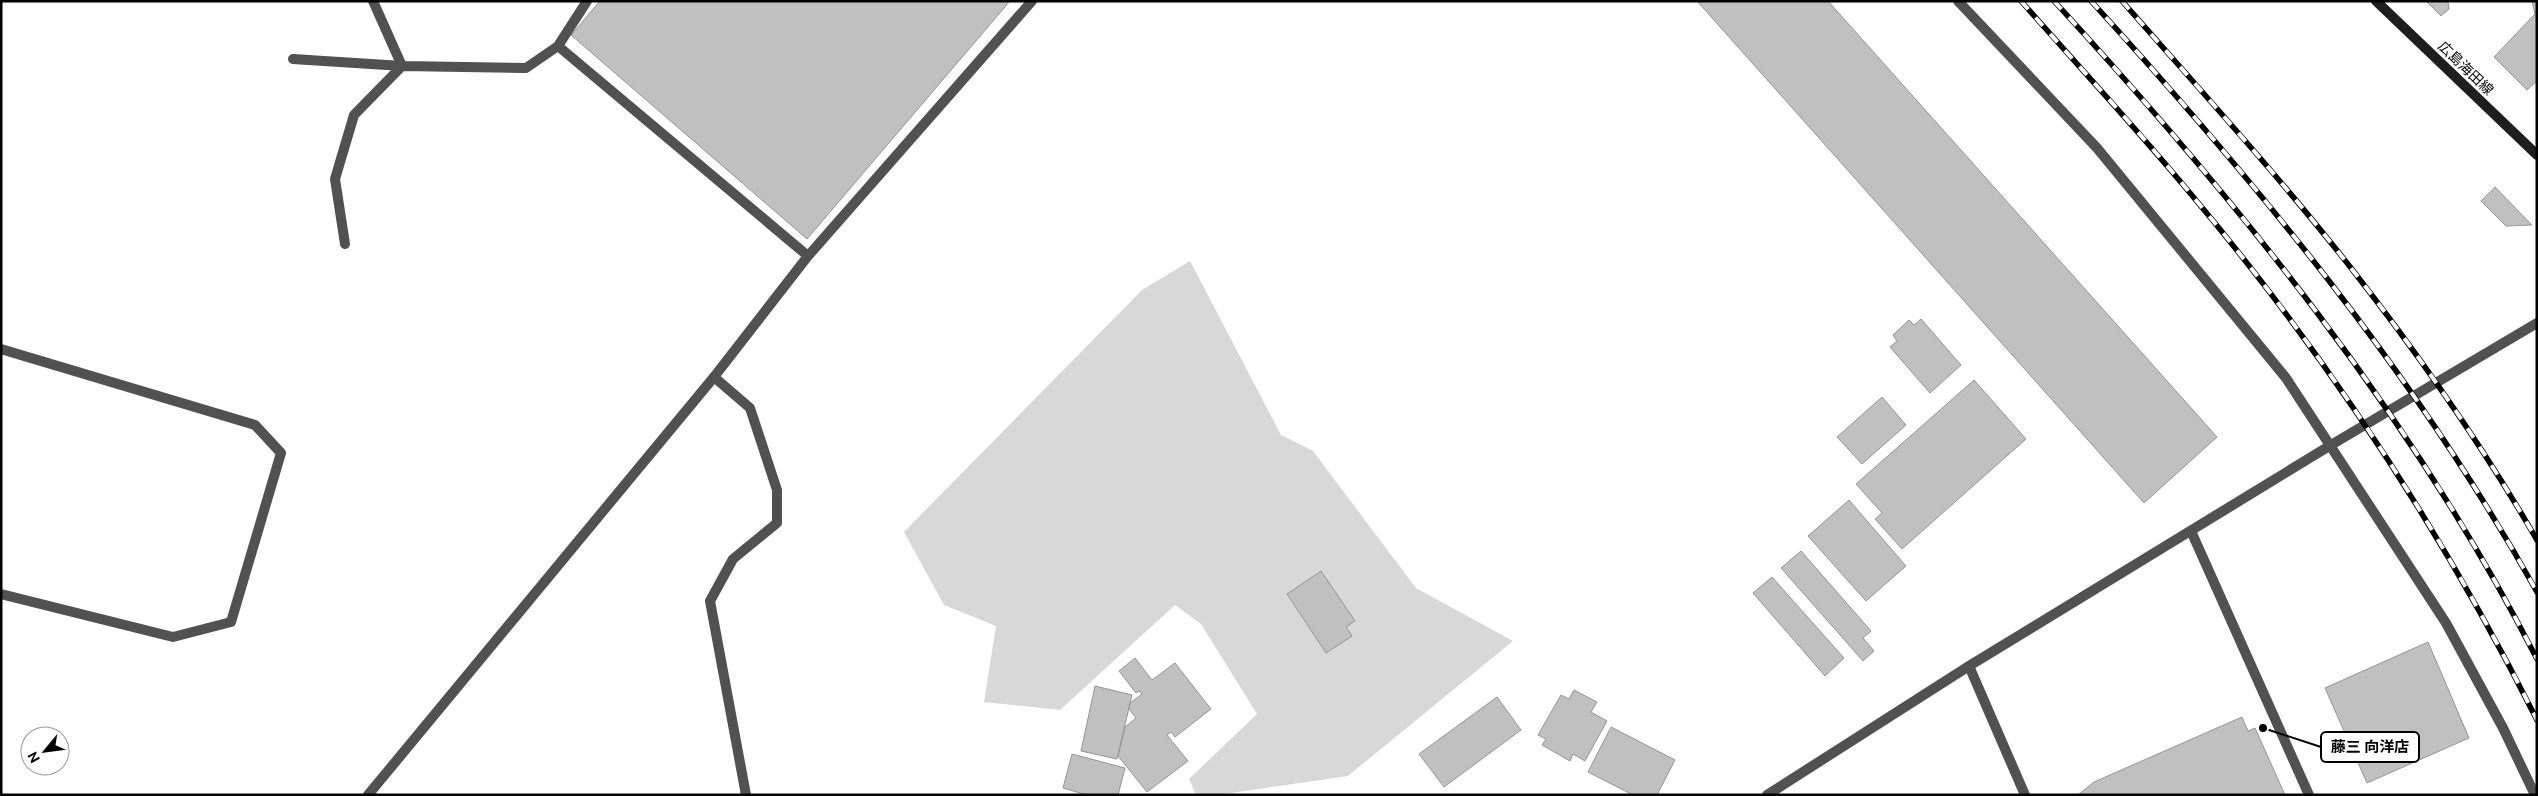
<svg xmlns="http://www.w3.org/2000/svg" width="2538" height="796" font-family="Ubuntu,'Noto Sans JP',sans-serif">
	<rect width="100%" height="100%" fill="#fff"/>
	<path fill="#d8d8d8" d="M1190,261L1281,435L1313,451L1416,588L1513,641L1348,776L1217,795H1196L1189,779L1257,714L1201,624L1175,605L1060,710L984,702L996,626L944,605L904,532L1142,290Z"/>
	<path fill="#c0c0c0" stroke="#959595" d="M600,1H1010L807,239L571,35Z
		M1697,1H1828L2217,437L2144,503Z
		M2426,1H2448L2449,9L2441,16Z
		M2532,1H2537V81L2527,90L2494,57L2535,14Z
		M2495,187L2532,225L2506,226L2481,201Z
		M1921,319L1961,365L1930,393L1890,347L1897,341L1893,335L1909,320L1914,325Z
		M1974,380L2026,439L1902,549L1875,519L1882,513L1856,484Z
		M1882,397L1906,425L1862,464L1837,437Z
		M1849,500L1906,566L1866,601L1808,536Z
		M1801,551L1871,631L1863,638L1874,651L1863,661L1781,568Z
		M1321,571L1355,621L1346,627L1352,636L1326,653L1287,594Z
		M1772,577L1844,658L1825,676L1753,593Z
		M2428,642L2469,738L2367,783L2325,688Z
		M1135,658L1152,680L1175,663L1211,709L1175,737L1171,732L1167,735L1188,761L1147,792L1118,756L1125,727L1136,718L1129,709L1130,703L1142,694L1139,691L1136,693L1119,671Z
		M1095,686L1132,695L1117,759L1081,751Z
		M1574,690L1597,702L1591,712L1607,721L1585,761L1573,754L1570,761L1542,745L1546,739L1538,735L1561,695L1569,699Z
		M1497,697L1521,730L1444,787L1419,754Z
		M2242,717L2248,731L2255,728L2285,795H2078L2094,782Z
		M1611,727L1675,760L1657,795H1633L1588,772Z
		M1072,754L1125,768L1118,795H1087L1063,788Z"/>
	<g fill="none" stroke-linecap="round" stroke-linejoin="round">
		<path stroke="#515151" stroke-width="10" d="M2191,531L2309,795
			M1969,666L2025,795"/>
		<path stroke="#515151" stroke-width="10" d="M587,1L558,46L808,256
			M1958,1L2097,148L2286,378L2446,623L2503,728L2535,795
			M293,59L402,66L373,1
			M345,244L335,179L354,115L402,66L526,68L558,46
			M1,349L255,425L281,453L231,622L173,637L1,594
			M746,795L710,601L733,559L777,523V490L750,408L714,377L808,256L1032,1
			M1767,795L1969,666L2331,445L2537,323"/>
		<path stroke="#515151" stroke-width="10" d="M368,795L714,377"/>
		<path stroke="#1e1e1e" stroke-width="10" d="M2376,1L2537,155"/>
		<g stroke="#000" stroke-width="5.5">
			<path id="rail" d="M2021,1C2079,67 2139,131 2195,199C2330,360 2443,533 2537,720
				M2054,1C2238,201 2412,415 2537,659
				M2091,1C2258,184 2416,375 2537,592
				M2122,1C2199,89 2279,176 2351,268C2419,355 2482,445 2537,540"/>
		</g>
		<use href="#rail" stroke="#fff" stroke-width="4" stroke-dasharray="11" stroke-linecap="butt"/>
	</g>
	<g text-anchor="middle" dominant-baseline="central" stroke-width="4.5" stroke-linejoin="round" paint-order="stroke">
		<g font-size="14" fill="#000" stroke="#fff">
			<text transform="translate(2466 68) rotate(44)">広島海田線</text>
		</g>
	</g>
	<path fill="none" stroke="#000" stroke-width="2" d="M2263 728L2321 747"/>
	<circle fill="#000" stroke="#fff" stroke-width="2" cx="2263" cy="728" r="5"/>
	<rect fill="#fff" stroke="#000" stroke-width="2" x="2321" y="732" width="98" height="30" rx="5"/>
	<g font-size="15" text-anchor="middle" font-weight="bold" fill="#000">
		<text x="2370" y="752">藤三 向洋店</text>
	</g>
	<rect width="2538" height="796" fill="none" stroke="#000000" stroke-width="5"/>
	<g transform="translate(45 751) rotate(241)"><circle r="24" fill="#ffffff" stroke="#999999"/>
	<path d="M0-4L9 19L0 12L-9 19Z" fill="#000000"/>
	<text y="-8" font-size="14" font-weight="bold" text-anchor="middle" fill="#000000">N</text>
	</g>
</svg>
